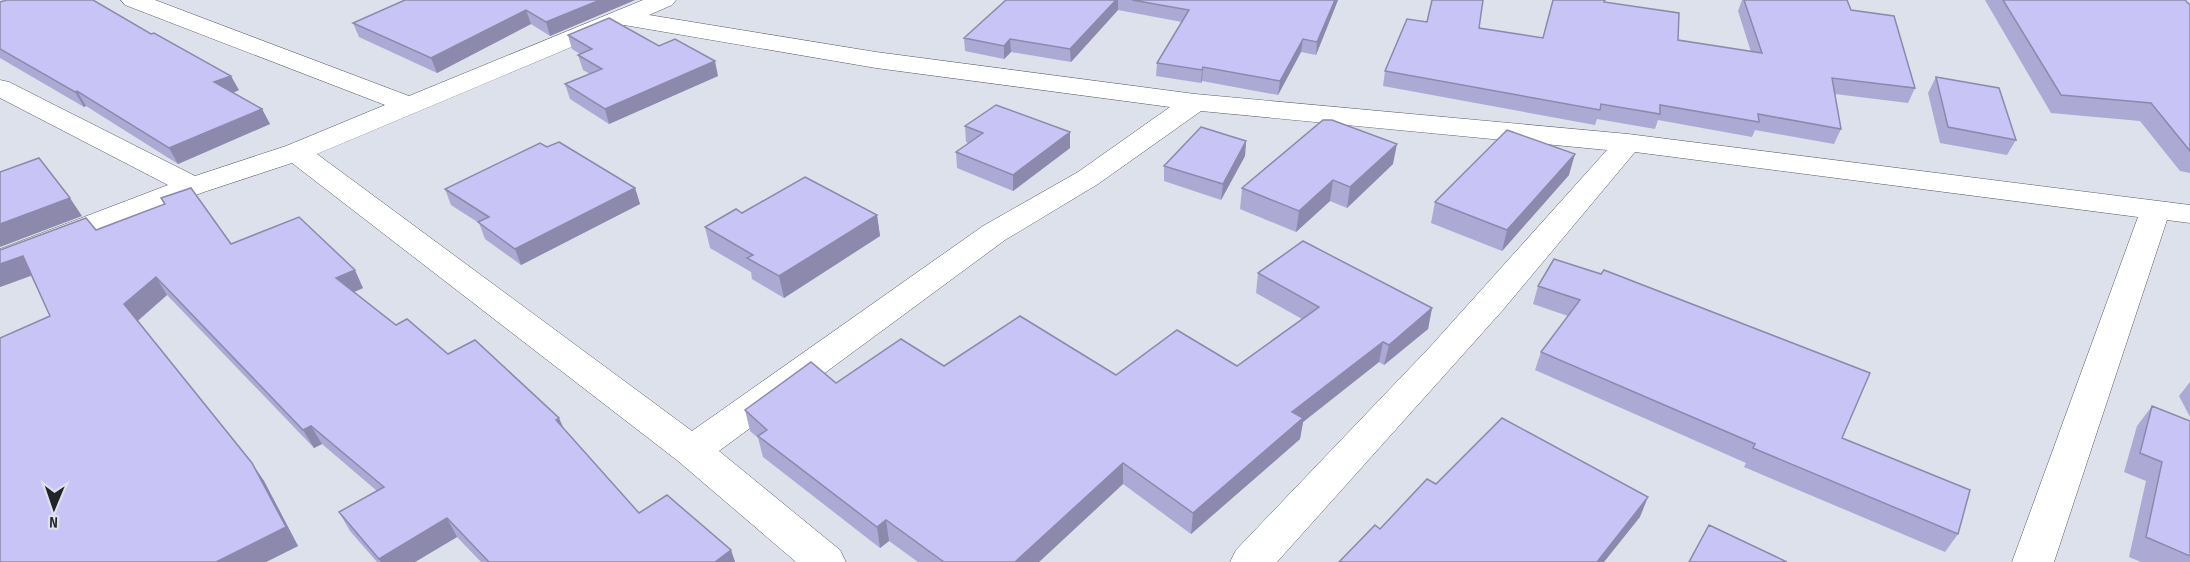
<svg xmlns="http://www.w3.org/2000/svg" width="2190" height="562" font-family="'Sofia Sans Condensed',sans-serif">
	<rect width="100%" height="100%" fill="#dde1eb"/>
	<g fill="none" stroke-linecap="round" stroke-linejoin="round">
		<g stroke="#575a62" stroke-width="1">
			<path id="minor" d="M121,0H155L409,96L643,0H676L672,5L649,15L876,52L1195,94L1628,134L2190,205V223L2167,220L2054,562H2012L2138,217L1635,152L1502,311L1277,562H1230L1236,550L1430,347L1607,150L1201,111L1098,184L1005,240L719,451L840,550L846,562H796L678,461L292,163L204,192L0,270V249L168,185L0,98V80L9,82L195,176L286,146L385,105L125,5ZM624,25L876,68L1170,107L1078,172L983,226L692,431L317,154Z"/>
		</g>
		<use href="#minor" fill="#fff" fill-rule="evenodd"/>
	</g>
	<path fill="#aca9d4" d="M405,0H635L550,36L531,24L437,73L359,37L353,23Z
		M1006,0H1338L1316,55L1301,52L1278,95L1202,81L1201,83L1156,76L1157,63L1182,22L1118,10L1071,62L1011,52L1004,59L965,51L964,38Z
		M1742,0H1847L1851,10L1915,88L1908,103L1835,94L1841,129L1834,144L1755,130L1752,137L1658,120L1655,129L1597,119L1595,125L1383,86L1385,71L1427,22L1479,28L1543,38L1604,2L1678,40L1751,52L1738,11Z
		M1985,0H2185L2190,5V173L2180,171L2140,121L2051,113Z
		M0,2L239,90L233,93L262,109L270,124L178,164L86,106L84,107L0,58Z
		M568,35L718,76L609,124L570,99L565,84L590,74L583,70L578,55L580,54L572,49Z
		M1936,77L2016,140L2007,155L1940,143L1928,93Z
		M965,126L1070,132V148L1013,191L957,168L956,152L969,143L966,142Z
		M1246,141L1245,156L1221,200L1164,181V166Z
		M547,147L635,188L640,204L521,265L485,239L479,223L451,205L445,189Z
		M1393,164L1347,208L1330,201L1296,232L1240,209L1242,188Z
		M1569,175L1502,251L1431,223L1435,202Z
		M161,198L231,244L363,288L354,292L396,325L448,354L564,429L639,513L731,550L735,562H481L457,537L415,562H377L350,531L339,512L377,491L322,444L314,448L167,295L138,321L264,481L298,546L266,562H0L50,316L31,276L0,287V250L96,230L164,205Z
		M742,213L877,215L880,236L784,298L752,279L751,272L710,248L705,227Z
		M1554,259L1958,534L1945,552L1744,467L1746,463L1535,370L1541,352L1568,316L1533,304L1538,286Z
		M1258,273L1432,308L1428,329L1384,365L1379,362L1303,422L1300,439L1191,534L1123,484L1039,562H918L889,541L880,548L763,457L758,438L750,431L745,410L836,383L944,366L1116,375L1237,366L1302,319L1256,293Z
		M2190,382V417L2179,396Z
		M2152,406L2190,421V562H2141L2129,557L2146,481L2124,472L2137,426Z"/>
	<path fill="#8c89ac" d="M600,0H635L550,36L546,22Z
		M1116,0H1118V10L1071,62L1070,49Z
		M1335,0H1338L1316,55L1317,42Z
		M526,10L531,24L437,73L431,58Z
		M1010,39L1011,52L1004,59V46Z
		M1303,39L1301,52L1278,95L1280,81Z
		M715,61L718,76L609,124L605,109Z
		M1203,67L1202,81L1201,83L1202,70Z
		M231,76L239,90L222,97L214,82Z
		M77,91L86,106L84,107L75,92Z
		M262,109L270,124L178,164L169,148Z
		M1070,132V148L1013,191V175Z
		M1246,141L1245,156L1221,200L1223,184Z
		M1397,144L1393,164L1347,208L1350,187Z
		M1575,154L1569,175L1502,251L1507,230Z
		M1333,180L1330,201L1296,232L1299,211Z
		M635,188L640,204L521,265L515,249Z
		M70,198L82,216L0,247V224Z
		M877,215L880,236L784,298L779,276Z
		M23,256L35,274L0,287V264Z
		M355,270L363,288L345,296L336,278Z
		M156,277L167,295L136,322L124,304Z
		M1432,308L1428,329L1384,365L1389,345Z
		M1383,342L1379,362L1303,422L1300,439L1191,534L1193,513L1292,412Z
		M559,418L567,436L556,420Z
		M311,426L322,444L314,448L303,430Z
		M252,463L264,481L298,546L266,562H216Z
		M1123,463V484L1039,562H1015Z
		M1648,497L1640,517L1604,562H1597Z
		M447,518L457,537L415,562H381L379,559Z
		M886,520L889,541L880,548L877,527Z
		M731,550L735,562H715Z"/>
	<path fill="#c8c4f6" stroke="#8c89ac" stroke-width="1.5" d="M7,0H93L151,34L154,33L231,76L214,82L262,109L169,148L77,91L75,92L0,49V2Z
		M405,0H600L546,22L526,10L431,58L353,23Z
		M1006,0H1116L1070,49L1010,39L1004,46L964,38Z
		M1132,0H1335L1317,42L1303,39L1280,81L1203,67L1202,70L1157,63L1189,10Z
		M1432,0H1483L1479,28L1543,38L1553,0H1605L1604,2L1679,13L1678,40L1762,53L1744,0H1847L1851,10L1894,16L1915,88L1832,78L1841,129L1758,114L1759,122L1660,105V114L1601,104L1600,110L1385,71L1407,19L1427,22Z
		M2003,0H2185L2190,5V151L2151,103L2061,95Z
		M609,18L659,46L675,39L715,61L605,109L565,84L602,69L578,55L592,49L568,35Z
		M1936,77L1999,88L2016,140L1948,127Z
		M996,105L1070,132L1013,175L956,152L983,133L965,126Z
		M1323,120H1332L1397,144L1350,187L1333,180L1299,211L1242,188Z
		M1201,127L1246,141L1223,184L1164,166Z
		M1507,130L1575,154L1507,230L1435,202Z
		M559,142L635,188L515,249L478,222L489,217L445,189L540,143L547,147Z
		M39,158L70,198L0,224V172Z
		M805,177L877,215L779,276L747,258L753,255L705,227L736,209L742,213Z
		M191,188L231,244L299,217L355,270L336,278L396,325L407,319L448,354L475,340L559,418L556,420L639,513L667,495L731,550L715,562H489L447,518L379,559L339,512L384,487L311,426L303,430L156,277L124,304L252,463L286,527L216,562H0V338L50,316L23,256L0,264V250L86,218L96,230L165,204L161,198Z
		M1303,241L1432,308L1389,345L1383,342L1292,412L1303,418L1193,513L1123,463L1015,562H944L886,520L877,527L758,436L767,430L745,410L811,362L836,383L901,339L944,366L1020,316L1116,375L1177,330L1237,366L1319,307L1258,273Z
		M1554,259L1601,274L1604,270L1870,373L1842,438L1970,490L1958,534L1753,448L1755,444L1541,352L1580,300L1538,286Z
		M2152,406L2190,421V556L2146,537L2162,462L2140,453Z
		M1502,418L1648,497L1597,562H1339L1375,525L1380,529L1427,479L1436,484Z
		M1709,525L1787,562H1689Z"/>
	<g transform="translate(54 508) rotate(182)" stroke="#dde1eb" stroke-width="4.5" paint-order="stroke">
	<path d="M0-4.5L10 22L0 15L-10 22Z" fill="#232428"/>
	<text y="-9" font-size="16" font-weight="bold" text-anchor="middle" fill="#232428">N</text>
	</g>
</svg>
